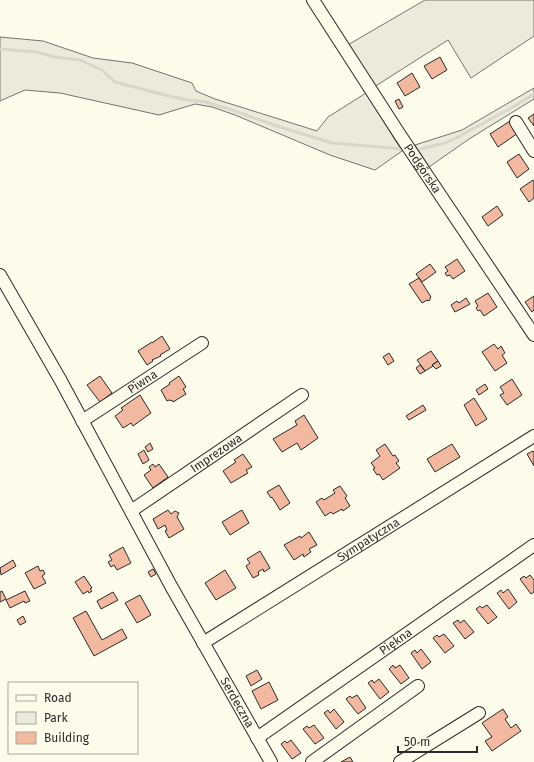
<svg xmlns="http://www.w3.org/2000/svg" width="534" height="762" font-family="'Fira Sans',sans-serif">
	<rect width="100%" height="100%" fill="#fdfbea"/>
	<path fill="#ecebdb" stroke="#74746e" d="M425,0H534V36L471,78L448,40L374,87L346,46Z
		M0,37L43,41L93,58L132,63L192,83L196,91L215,99L317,131L328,117L366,93L402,151L375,170L330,155L235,115L212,107L195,104L159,115L60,93L25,90L0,101Z
		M534,88V99L469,139L429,167L415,145L462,130Z"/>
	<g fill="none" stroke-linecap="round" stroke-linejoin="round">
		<path stroke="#d8d7c9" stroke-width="3" d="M0,49L36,52L55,57L80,60L102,70L115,82L169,96L187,100L205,102L229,109L274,125L332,143L403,149
			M421,149L445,143L456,138L513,107L534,94"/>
	</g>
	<path fill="#f2b8a0" stroke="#2b2b2b" d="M440,57L447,70L432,79L424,66Z
		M412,73L420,87L405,96L397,83Z
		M399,99L403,107L399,109L395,101Z
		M534,114V126L528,118Z
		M510,121L518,133L498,147L490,134Z
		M519,154L529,169L517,178L507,162Z
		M533,180L534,182V198L529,202L520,189Z
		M497,206L503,215L488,226L482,217Z
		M457,259L465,271L453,279L450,275L447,276L445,273L448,271L445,267Z
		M430,264L436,272L422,282L416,274Z
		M419,278L431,297L430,298V300L428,301L427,300L422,303L409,284Z
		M488,293L497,307L484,316L480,310L478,311L476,308L478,306L475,301Z
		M534,296V310L532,312L525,302Z
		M466,298L470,304L455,312L451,305L457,301L459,303Z
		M162,336L170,349L160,355L161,356L152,360L153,361L147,365L138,351L152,342V343Z
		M494,344L498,349L501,346L505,353L502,355L507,363L495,371L482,352Z
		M431,351L438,361L432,365L433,366L425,371L417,360Z
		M389,353L394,361L388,365L383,357Z
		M438,361L441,366L436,369L432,365Z
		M420,365L425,371L420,374L416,368Z
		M100,376L112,393L100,402L87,385Z
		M179,376L186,387L183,389L186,394L173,402V401L169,400L167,401L161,390L170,384L169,383Z
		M512,379L522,395L507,405L500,395L504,393L500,387Z
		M485,384L488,389L479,395L476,390Z
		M140,395L151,413L133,426L131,423L123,428L115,416L123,410L121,408Z
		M474,398L487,419L476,426L464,405Z
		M423,405L426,410L409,420L406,416Z
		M304,415L318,438L301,450L297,443L282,452L273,439L297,425L295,421Z
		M150,443L153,449L148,452L145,447Z
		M385,444L393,456L395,455L399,461L396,463L400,468L383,480L379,474L377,475L373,469L375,468L371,463L380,456L376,450Z
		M452,444L460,457L435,472L427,459Z
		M144,450L149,460L143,464L138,454Z
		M533,451L534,452V466L527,454Z
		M243,454L252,467L246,470L248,473L231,483L223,471L236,462L234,460Z
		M153,464L155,467L159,464L168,477L153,488L144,475L151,470L149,467Z
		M279,485L290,503L280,510L272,497L271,498L267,492Z
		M340,486L347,496L345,498L350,506L343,511L342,509L333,514L331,512L325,516L316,502L322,498L324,500L335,493L333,490Z
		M168,510L171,514L175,511L179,513L177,517L184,529L169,538L165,531L167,530L165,525L158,529L153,519Z
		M242,510L249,523L230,535L222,522Z
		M309,532L317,545L309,549L311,552L304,557L303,554L294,560L284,545L300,536L301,538Z
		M123,547L131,563L117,570L114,565L111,567L108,562L112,560L109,555Z
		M260,551L270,568L264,572L263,569L258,572L259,575L253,578L246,566L250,563L247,559Z
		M13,560L16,566L1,575L0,568Z
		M38,566L40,571L43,570L45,574L42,576L46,583L34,589L25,573Z
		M153,569L156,574L151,577L148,572Z
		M225,570L236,588L216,600L205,583Z
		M530,575L534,580V592L531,594L520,579L524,576L526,578Z
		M84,576L92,588L90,589L92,591L89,593L88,591L83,594L75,582Z
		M508,589L517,602L509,609L497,593L501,590L503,593Z
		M2,591L6,599L0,602V592Z
		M25,591L30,601L25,603L24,601L10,608L6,600Z
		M113,592L118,600L101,609L97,601Z
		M140,595L151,615L137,623L125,603Z
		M487,605L497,617L488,624L476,609L480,606L482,608Z
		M86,611L102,640L122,629L127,638L94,656L73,618Z
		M23,616L26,622L20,625L17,620Z
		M458,620L460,623L464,620L474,632L465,639L453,623Z
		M444,634L454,646L445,653L433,638L437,635L439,637Z
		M421,649L431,662L422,669L411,653L415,650L417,653Z
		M393,665L395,668L400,665L409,678L401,684L389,669Z
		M257,670L262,679L251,686L246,676Z
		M379,679L389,692L380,699L368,683L372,680L374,683Z
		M269,682L278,700L261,709L252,691Z
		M357,695L366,708L358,714L346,699L350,696L352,698Z
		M334,709L344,722L336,729L324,713L328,710L330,713Z
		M503,709L508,717L505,719L511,728L516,724L521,731L492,751L485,741L492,737L482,723Z
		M314,725L324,738L315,744L303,729L307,726L309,728Z
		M291,740L301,753L292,759L281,744L285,741L287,743Z
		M350,757L353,762H341Z"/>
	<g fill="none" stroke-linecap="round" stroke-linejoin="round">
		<g stroke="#2b2b2b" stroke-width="14">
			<g id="minor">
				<path id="s1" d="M313,0L400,135L534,335"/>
				<path d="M516,122L534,151"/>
				<path id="s2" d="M0,275L61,381L171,586L271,762"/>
				<path id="s3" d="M82,421L202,343"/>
				<path id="s4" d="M131,511L302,395"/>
				<path id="s5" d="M203,643L534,436"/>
				<path id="s6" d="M257,738L534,545"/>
				<path d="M312,762L418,686"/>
				<path d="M400,762L479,713"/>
			</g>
		</g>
		<use href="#minor" stroke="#fdfbea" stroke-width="12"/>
	</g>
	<g text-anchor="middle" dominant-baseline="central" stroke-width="3" stroke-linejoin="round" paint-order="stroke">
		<g font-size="12" fill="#2b2b2b" stroke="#fdfbea">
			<text stroke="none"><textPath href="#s1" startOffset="201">Podgórska</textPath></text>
			<text stroke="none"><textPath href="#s3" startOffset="72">Piwna</textPath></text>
			<text stroke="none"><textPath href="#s4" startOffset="103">Imprezowa</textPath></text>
			<text stroke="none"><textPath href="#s5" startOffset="195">Sympatyczna</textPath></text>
			<text stroke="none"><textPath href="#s6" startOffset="169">Piękna</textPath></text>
			<text stroke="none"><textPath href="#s2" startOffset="489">Serdeczna</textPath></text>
		</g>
	</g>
	<rect x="8" y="682" width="130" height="72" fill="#fdfbea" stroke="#a9a89e"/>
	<rect x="16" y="695" width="20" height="6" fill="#fdfbea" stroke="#a9a89e"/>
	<text x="44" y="702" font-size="12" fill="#2b2b2b">Road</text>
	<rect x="16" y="712" width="20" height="12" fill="#ecebdb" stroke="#a9a89e"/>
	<text x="44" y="722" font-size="12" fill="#2b2b2b">Park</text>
	<rect x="16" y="732" width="20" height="12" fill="#f2b8a0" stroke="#a9a89e"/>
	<text x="44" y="742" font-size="12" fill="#2b2b2b">Building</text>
	<path d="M398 746v6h79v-6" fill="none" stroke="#2b2b2b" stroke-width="2"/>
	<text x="404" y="746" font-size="12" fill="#2b2b2b" stroke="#fdfbea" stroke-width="3" paint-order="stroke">50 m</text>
</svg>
